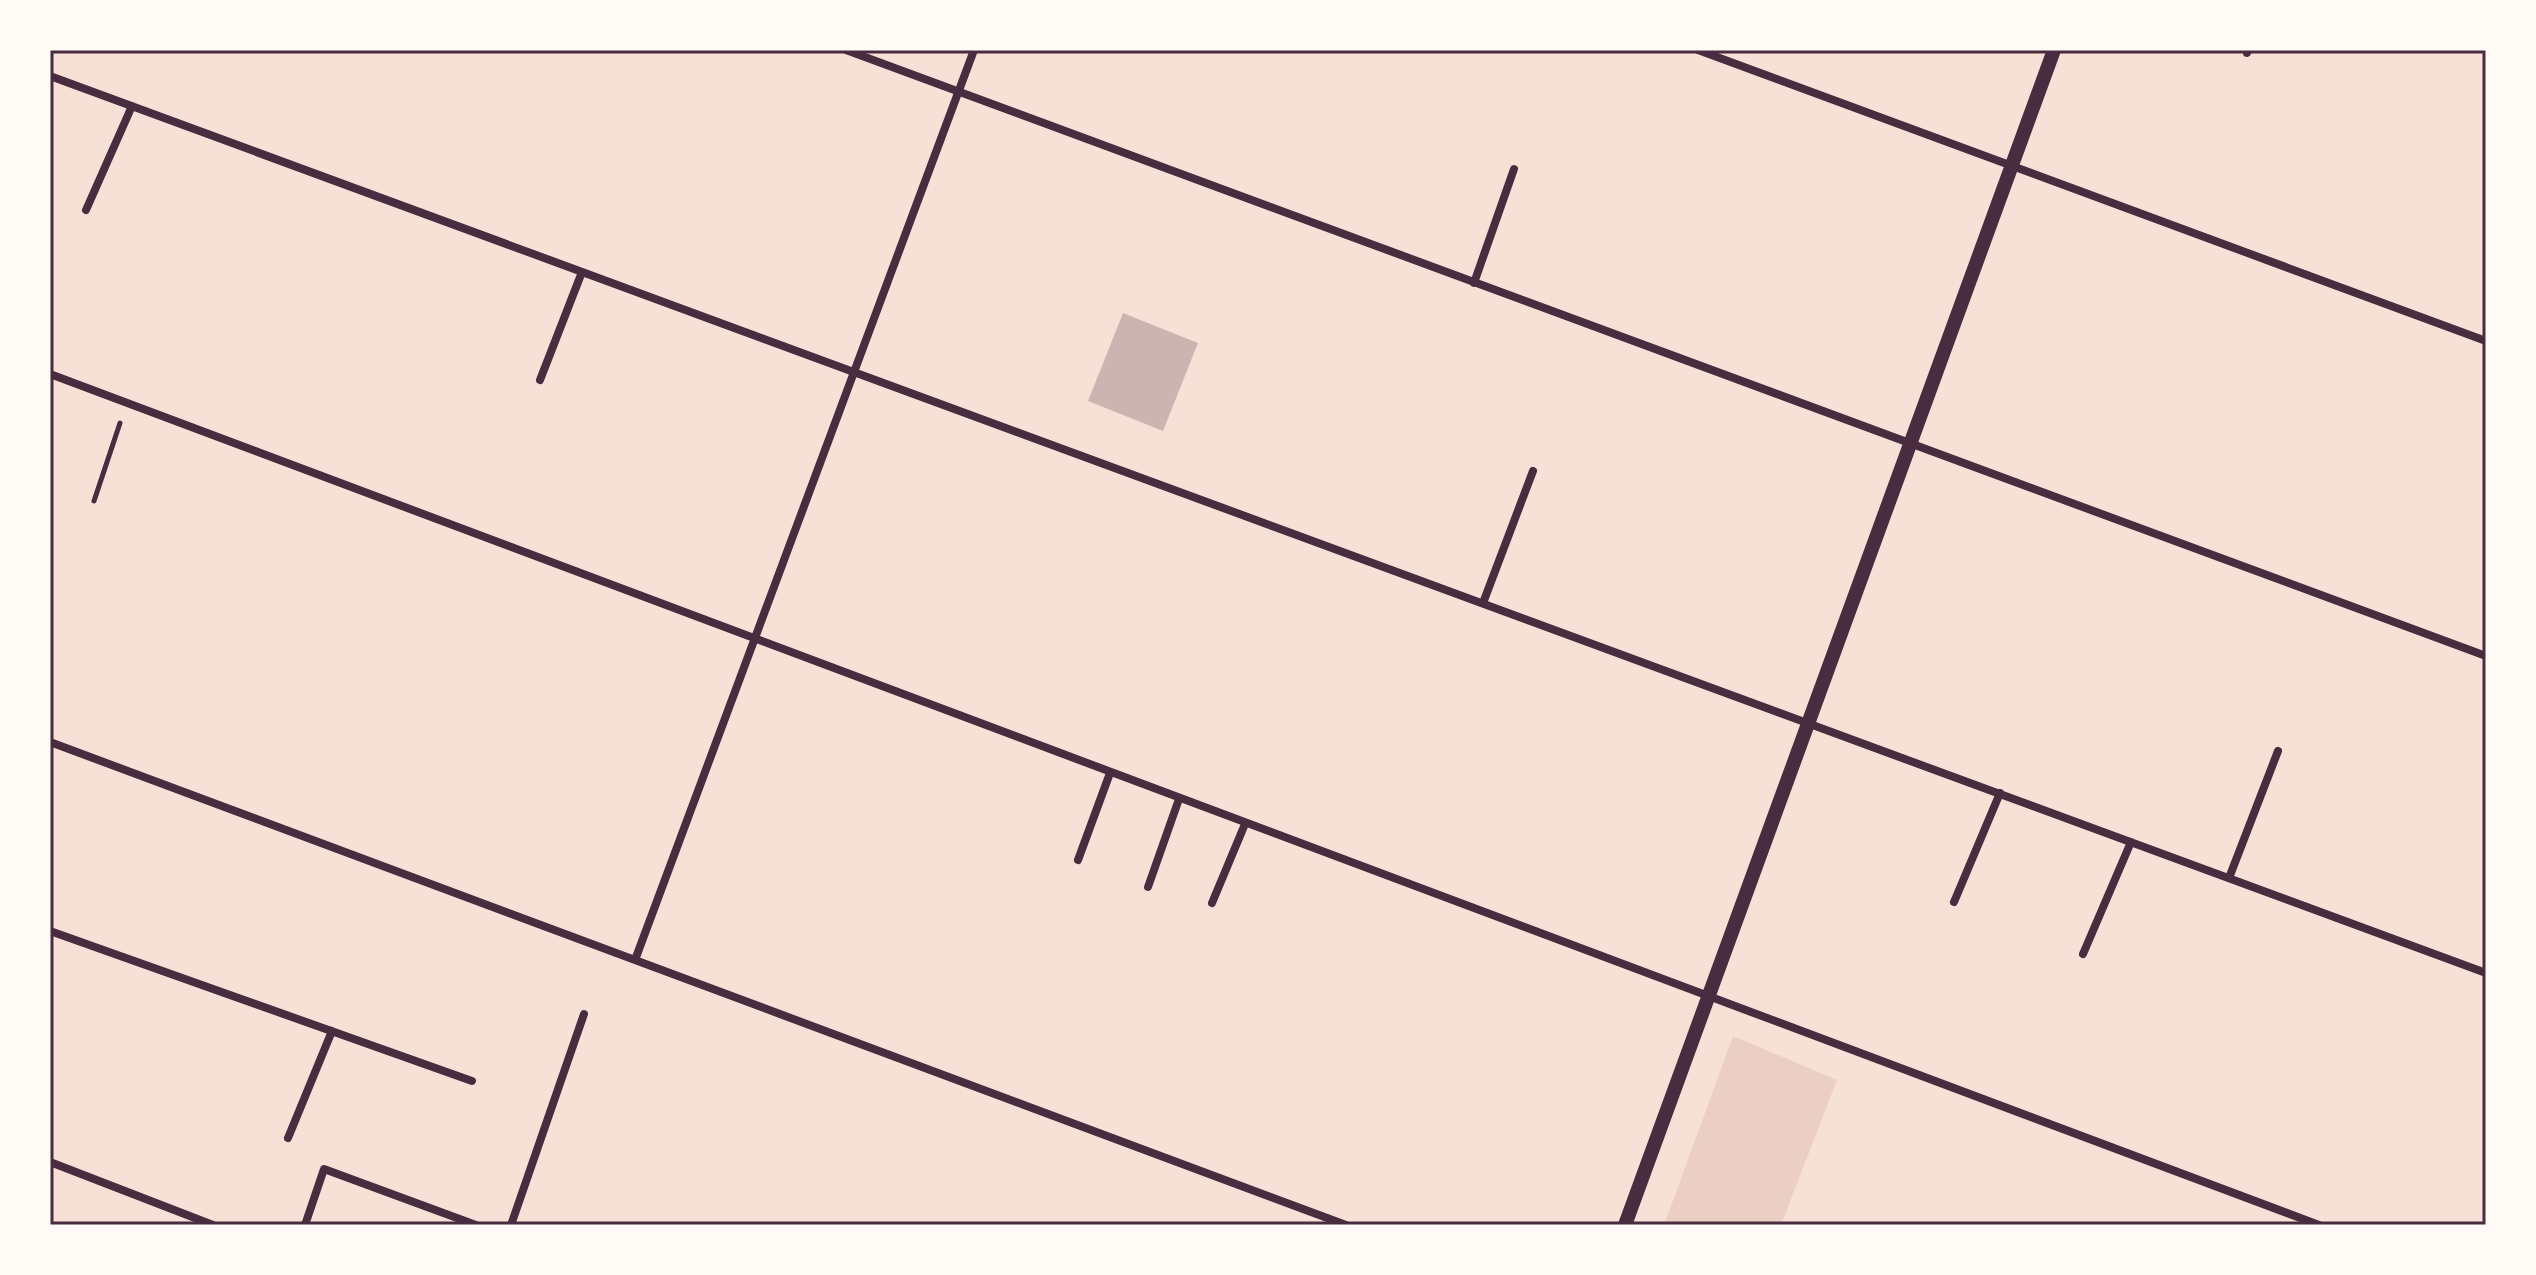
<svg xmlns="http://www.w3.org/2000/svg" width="2536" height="1275" font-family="'Varela Round',sans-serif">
	<rect width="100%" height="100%" fill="#f7e1d7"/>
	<path fill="#ebcfc5" d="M1733,1036L1837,1080L1781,1225H1664Z"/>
	<path fill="#ccb4b1" d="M1123,313L1198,343L1163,431L1088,401Z"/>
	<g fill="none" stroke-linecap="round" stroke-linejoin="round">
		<path stroke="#4a2c40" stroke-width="5" d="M94,501L120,423"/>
		<path stroke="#4a2c40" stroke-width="8" d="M846,50L2486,656
			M1698,50L2486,341
			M2247,53L2248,50
			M50,76L2486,973
			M86,210L132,106
			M1474,283L1514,169
			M50,374L2319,1225
			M540,380L582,272
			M1483,603L1533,471
			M50,742L1346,1225
			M1078,860L1110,773
			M2229,878L2278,751
			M1148,887L1179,799
			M1954,902L2000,793
			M1212,903L1245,824
			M50,931L472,1081
			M2083,954L2131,842
			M635,960L974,50
			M288,1138L332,1031
			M50,1162L213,1225
			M305,1225L324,1169L476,1225
			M511,1225L584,1014"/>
		<path stroke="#4a2c40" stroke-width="14" d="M1625,1225L2054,50"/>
	</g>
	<rect width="2536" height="1275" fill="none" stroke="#fffaf5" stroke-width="104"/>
	<rect x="52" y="52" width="2432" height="1171" fill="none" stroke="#4a2c40" stroke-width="3"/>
</svg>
